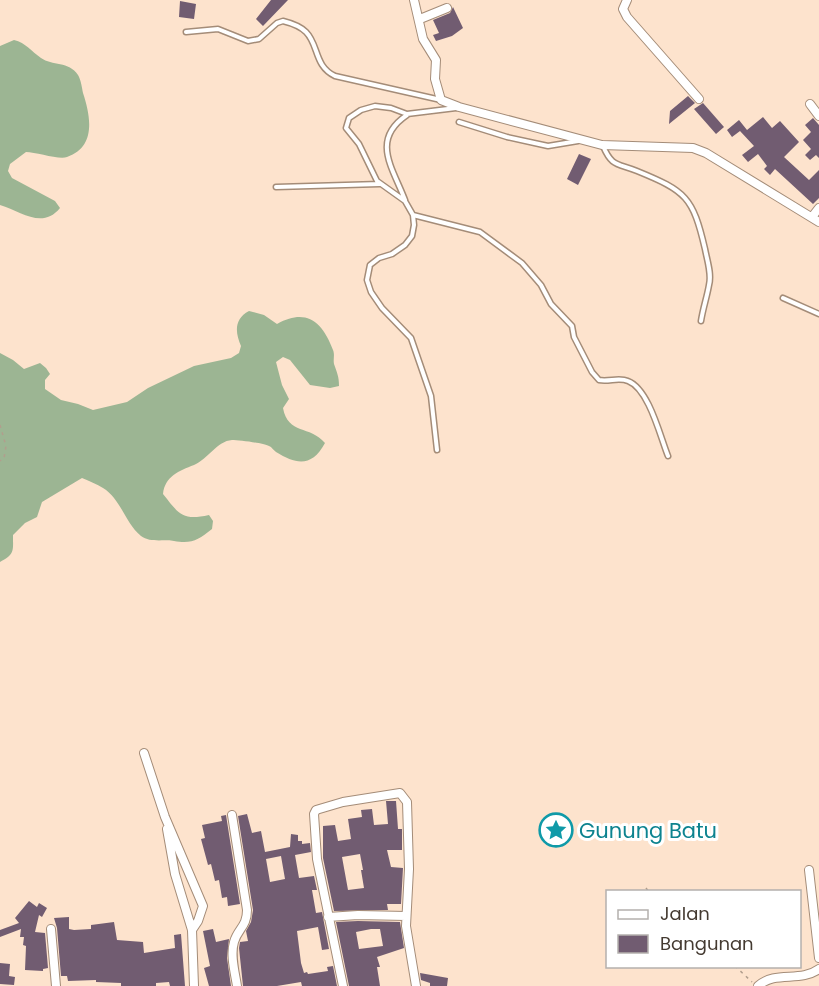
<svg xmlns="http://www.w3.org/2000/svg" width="819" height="986" font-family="Poppins,sans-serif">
	<rect width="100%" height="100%" fill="#fde3cd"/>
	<path fill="#9cb593" d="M14,40C26,43 31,51 41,58C52,66 69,61 78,75C81,80 82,88 83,93C91,117 96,147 67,157C59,160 36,152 26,152L10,164L8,171L12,178L55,201L60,208C42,230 21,211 0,205V46Z
		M249,311L264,315L277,324C306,308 322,321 333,350C335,355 333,359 334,364C337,373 339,376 339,386L330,388L310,385L290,360L283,357L276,362L282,385L289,399L283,408C288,435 310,425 325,443C312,467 297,465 276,452C273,450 272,447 269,446C263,443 239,440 232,440C217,441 208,459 194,465C179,471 165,476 163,494C179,514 182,521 209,515L213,521L212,529C198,540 192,544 174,541C163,539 150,543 141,536C125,523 121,499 103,488C97,484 89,481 82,478L42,502L37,517L25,523L13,535C13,551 15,554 0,562V353L13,360L24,369L40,363L46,368L50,374L45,380V389L61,400L78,404L93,410L127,402L148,388L194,366L231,358L239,353L241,346C235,332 234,319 249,311Z"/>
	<path fill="#715c71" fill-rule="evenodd" d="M271,0H288L263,26L256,19Z
		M180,1L196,4L194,19L179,17Z
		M453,7L463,28L452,36L436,41L433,35L439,33L433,20L450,13Z
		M688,96L695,103L669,124L670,111Z
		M703,103L724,127L716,134L694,109Z
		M763,117L772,128L780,121L799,142L784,157L809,180L819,170V198L813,204L775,169L770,175L764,169L767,166L758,154L748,162L742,155L754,146L740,131L732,137L727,130L739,120L747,130Z
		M813,118L819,125V158L816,155L810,160L805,155L811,149L803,140L811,132L805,125Z
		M579,154L591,159L578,185L567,179Z
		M386,801H396L398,829H402V850H387L391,867L403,868L401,904H387L388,910L334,911L323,858V826L335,825L338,841L351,839L348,819L362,817L361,810L372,809L374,825L388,824ZM360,854L363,870H361L364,888L348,890L342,857Z
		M247,814L252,833L261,831L265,852L290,847L291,834L298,835V841H302V844L310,843L311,852L295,855L299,878L314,876L317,890H312L316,913L322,912L329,949L322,950L318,927L297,931L301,963L304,973L307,972L308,974L328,971L327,967L333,966L337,986H302L301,982L277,986H243L239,948L240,942L248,941L246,931L251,922L253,910L238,816ZM281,856L285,879L270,882L266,859Z
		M226,815L240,904L228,906L227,897L222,898L219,880L215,881L211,864L208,865L201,839L205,838L202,825L222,821L221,816Z
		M29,901L37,907L39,903L47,908L42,917L39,915L35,932L45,933L48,968L43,969V971L25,970L26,946L23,945L24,937H20L21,929L0,937V930L19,923L15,918Z
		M69,917V929L74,930L91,929V925L114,922L117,940L143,942L144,953L175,948L174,935L181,934L185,986H170L169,982L156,983V986H121V983L96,982V980L68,981L67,976H61L57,928L54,918Z
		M358,921L400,922L404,948L377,957L380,967H377L380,986H349L336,922ZM371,929H380L383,946L359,949L356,932Z
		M213,929L216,942L229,939L227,958L231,986H209L204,968L210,966L203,931Z
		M0,963L10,964L9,976L15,977L14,985L0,984Z
		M420,973L448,978L447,986H430V983L421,980Z"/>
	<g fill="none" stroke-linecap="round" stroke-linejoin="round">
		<g stroke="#a48c78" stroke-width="7">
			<path id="service" d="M186,32L218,29L248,41L259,39L277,23L283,21C291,23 300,26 306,32C319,45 314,66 335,76L441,100
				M459,122L507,137L548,146L578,141
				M603,146C612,167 617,163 637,171C686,191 693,197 705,249C707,260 712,274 709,285C707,297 703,308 701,321
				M276,187L380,184
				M405,200C393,168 370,140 407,115
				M413,215L480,232L522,263L541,285L551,304L572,326L574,337L592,372L599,380C609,382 619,377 628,381C649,389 660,436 668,456
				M783,298L819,314
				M437,450L431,396L411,338L382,308L371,292L367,280L370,265L379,258L392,254L405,245L412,236L414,225L413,215L405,201L377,181L359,144L346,128L349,118L361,110L375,106L391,108L407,114L456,108"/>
		</g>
		<g stroke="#a48c78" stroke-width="10">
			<path id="minor" d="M414,0L423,39L436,60L435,79L441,100L459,107L602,145L693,148L706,153L819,222
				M627,0L623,9L627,17L699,99
				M420,19L447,8
				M810,104L819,116
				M812,217L819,208
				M144,753L165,817L203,906L198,921L192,930
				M232,815L247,910C247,927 238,928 234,942C230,955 235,973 237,986
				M167,829L175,874L192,930L194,986
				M809,870L819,958
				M328,917L358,915L406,916
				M51,929L56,986
				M343,986L317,859L314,814L316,810L343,802L400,793L407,802L409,869L406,926L416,986
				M758,986C776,970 800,983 819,969"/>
		</g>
		<path stroke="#b19e8d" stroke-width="1.5" stroke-dasharray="3 4.5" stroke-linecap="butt" d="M0,425L6,446L4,458L0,461
			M646,888L649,892
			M735,966L752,982"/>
		<use href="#service" stroke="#fff" stroke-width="4"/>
		<use href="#minor" stroke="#fff" stroke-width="8"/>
	</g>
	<defs>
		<g id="sight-ring" transform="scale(1.725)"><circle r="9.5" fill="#fff" stroke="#0f9aa8" stroke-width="1.5"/><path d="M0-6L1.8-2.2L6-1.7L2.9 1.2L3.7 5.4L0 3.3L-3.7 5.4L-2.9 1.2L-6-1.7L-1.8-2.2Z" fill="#0f9aa8"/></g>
	</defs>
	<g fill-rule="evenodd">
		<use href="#sight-ring" x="556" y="830"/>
	</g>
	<g text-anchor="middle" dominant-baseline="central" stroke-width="6" stroke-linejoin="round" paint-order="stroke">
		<g font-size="21" fill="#0d838f" stroke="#fff" text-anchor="start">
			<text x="579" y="830">Gunung Batu</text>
		</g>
	</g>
	<rect x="606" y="890" width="195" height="78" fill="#ffffff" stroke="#b4b0ad" stroke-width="1.5"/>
	<rect x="618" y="910" width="30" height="9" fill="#ffffff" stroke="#b4b0ad" stroke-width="1.5"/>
	<text x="660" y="920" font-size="18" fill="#443a31">Jalan</text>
	<rect x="618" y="935" width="30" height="18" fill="#715c71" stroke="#b4b0ad" stroke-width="1.5"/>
	<text x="660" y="950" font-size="18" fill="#443a31">Bangunan</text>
</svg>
